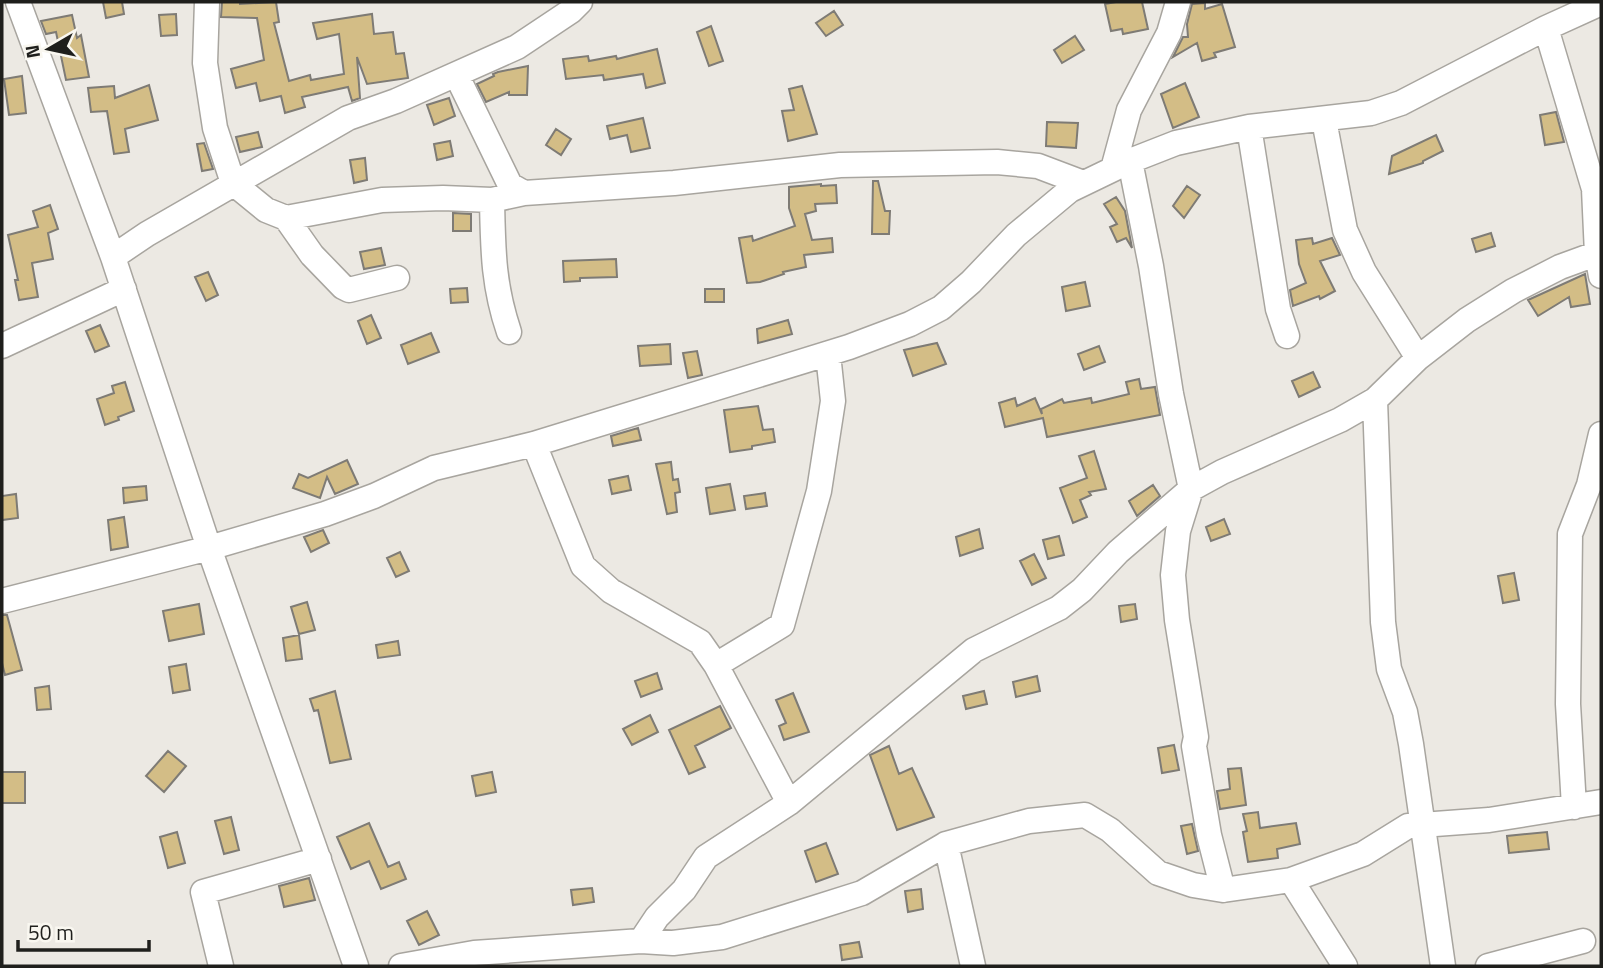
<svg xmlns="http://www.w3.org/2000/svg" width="1603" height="968" font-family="'Titillium Web',sans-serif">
	<rect width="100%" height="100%" fill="#ece9e3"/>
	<path fill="#d3bd86" stroke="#7e7b75" stroke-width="2" d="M103,2H122L124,14L106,18Z
		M222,2H240V4L276,2L279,22L274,23L289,81L310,75L311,80L344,74L339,34L317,39L313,23L372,14L374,34L393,32L396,54L404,53L408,78L367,84L357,57L360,98L352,101L348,87L302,97L305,107L285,113L281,96L260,101L256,83L236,88L231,69L264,60L257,18L221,17Z
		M1116,2H1142L1148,29L1123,34L1122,29L1111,31L1105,4Z
		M1205,3V9L1222,4L1235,47L1214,53L1216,57L1202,61L1197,43L1173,57L1183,37H1188L1187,24L1192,4Z
		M834,11L843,25L826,36L816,23Z
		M176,14L177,35L161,36L159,15Z
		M72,15L77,38L81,35L89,77L66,80L56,32L46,34L41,21Z
		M711,26L723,61L709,66L697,32Z
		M1075,36L1084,50L1062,63L1054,50Z
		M657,49L665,83L646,88L643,74L604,80L603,75L566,79L563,59L588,56L589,61L616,56L617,59Z
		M528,66L527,95H509V92L486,102L477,84L494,76L493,74L498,72Z
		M22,76L26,113L9,115L4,79Z
		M1185,83L1199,117L1173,128L1161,94Z
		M149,85L158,120L125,129L129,152L114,154L107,111L91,112L88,88L114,86L115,98Z
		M802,86L817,134L788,141L782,111L794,110L789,89Z
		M449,98L455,116L434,125L427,105Z
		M1556,112L1564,142L1545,145L1540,115Z
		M643,118L650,148L631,152L627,135L610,139L607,126Z
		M1047,122L1078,123L1076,148L1046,146Z
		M556,129L571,139L561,155L546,145Z
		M258,132L262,147L240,152L236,137Z
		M1436,135L1443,151L1423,161V163L1389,174L1392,156Z
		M450,141L453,156L437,160L434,144Z
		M204,143L213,169L202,171L197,144Z
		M365,158L367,180L354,183L350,160Z
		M873,181H878L885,211H890L889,234H872Z
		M821,184V186L836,185L837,203L815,204L816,211L805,214L812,240L832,238L833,252L804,255L806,267L783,272L784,274L760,282L747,283L739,238L752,236L753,241L795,226L789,208V187Z
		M1187,186L1200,195L1184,218L1173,206Z
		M1116,197L1125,211L1132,248L1126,238L1117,242L1110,227L1117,224L1104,204Z
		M50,205L58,229L48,233L53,259L32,263L38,297L19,300L15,280H18L8,235L38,227L33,211Z
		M453,213L471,214V231H453Z
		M1491,233L1495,246L1476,252L1472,239Z
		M1312,238L1313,244L1332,238L1340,255L1320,261L1335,291L1320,299L1319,296L1293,306L1290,290L1306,283L1299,264L1296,240Z
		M381,248L385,265L364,269L360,252Z
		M616,259L617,277L580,278V281L564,282L563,261Z
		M208,272L218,295L206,301L195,277Z
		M1585,274L1590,304L1571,307L1569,297L1538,316L1528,300Z
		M1085,282L1090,306L1066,311L1062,287Z
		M467,288L468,302L451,303L450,289Z
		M705,289H724V302H705Z
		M371,315L381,338L367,344L358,321Z
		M788,320L792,334L758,343L757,329Z
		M100,325L109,346L95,352L86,331Z
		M431,333L439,352L408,364L401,345Z
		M937,343L946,364L913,376L904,350Z
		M670,344L671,364L640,366L638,346Z
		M1099,346L1105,362L1084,370L1078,354Z
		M697,351L702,375L688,378L683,353Z
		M1313,372L1320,387L1299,397L1292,381Z
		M1139,379L1141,389L1155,387L1160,415L1047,437L1043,418L1005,427L999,403L1015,398L1017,406L1035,398L1042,414L1041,409L1062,399L1064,403L1091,398L1092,403L1129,394L1126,382Z
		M125,382L134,411L118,417L119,420L105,425L97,399L114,393L112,386Z
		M758,406L763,430L773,429L775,442L752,446V449L730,452L724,410Z
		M638,428L641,440L613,446L611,436Z
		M1094,451L1106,489L1089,492L1091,495L1080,500L1087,517L1073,523L1060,488L1087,478L1079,456Z
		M347,460L358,484L335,494L327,477L320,498L293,488L299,474L308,478Z
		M671,462L673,480L678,479L680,492L675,493L677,512L667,514L656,464Z
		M628,476L631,490L612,494L609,480Z
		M730,484L735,510L710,514L706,488Z
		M1153,485L1160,496L1137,516L1129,501Z
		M146,486L147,500L124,503L123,488Z
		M765,493L767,506L746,509L744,496Z
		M16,494L18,518L2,520V496Z
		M124,517L128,547L111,550L108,520Z
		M1224,519L1230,534L1211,541L1206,527Z
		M979,529L983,548L960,556L956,537Z
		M323,530L329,543L311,552L304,537Z
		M1059,536L1064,555L1048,559L1043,540Z
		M400,552L409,571L396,577L387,558Z
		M1034,554L1046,578L1032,585L1020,561Z
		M1514,573L1519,600L1503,603L1498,576Z
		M307,602L315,630L299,634L291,607Z
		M199,604L204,634L169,641L163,611Z
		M1135,604L1137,619L1121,622L1119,606Z
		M2,615H7L22,670L5,675L2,663Z
		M299,635L302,659L286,661L283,638Z
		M398,641L400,655L378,658L376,645Z
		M186,664L190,690L173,693L169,667Z
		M657,673L662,689L641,697L635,681Z
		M1037,676L1040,691L1016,697L1013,682Z
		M49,686L51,709L37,710L35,688Z
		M335,691L351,759L330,763L318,710L314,711L310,699Z
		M984,691L987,704L966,709L963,696Z
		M793,693L809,732L784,740L779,726L786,723L776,700Z
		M720,706L731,728L695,746L705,767L689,774L669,730Z
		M650,715L658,732L632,745L623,729Z
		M1174,745L1179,770L1162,773L1158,748Z
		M889,746L899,774L912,768L934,817L897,830L870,755Z
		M168,751L186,766L164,792L146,776Z
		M1241,768L1246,805L1220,809L1217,791L1230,789L1228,769Z
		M2,772H25V803H2Z
		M492,772L496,792L476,796L472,776Z
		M1258,812L1260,828L1296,823L1300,844L1277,849L1278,858L1248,862L1243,832L1247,831L1243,814Z
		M231,817L239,850L224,854L215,821Z
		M369,823L388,867L399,862L406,879L381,889L369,861L351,869L337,837Z
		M1192,824L1198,851L1187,854L1181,826Z
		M177,832L185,863L168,868L160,837Z
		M1547,832L1549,849L1509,853L1507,836Z
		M826,843L838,874L816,882L805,851Z
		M309,878L315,900L284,907L279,886Z
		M592,888L594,902L573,905L571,890Z
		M921,889L923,909L908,912L905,891Z
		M427,911L439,935L419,945L407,921Z
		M859,942L862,957L842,960L840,945Z"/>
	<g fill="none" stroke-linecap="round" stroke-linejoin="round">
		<g stroke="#a8a59f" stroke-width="27">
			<path id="minor" d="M18,2L113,257L209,548L356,966
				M207,2L205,63L215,128L233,183L266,210L286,218L382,200L443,198L492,200L524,193
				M1546,28L1594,189L1597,254L1601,276
				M457,76L510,185L524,193L674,183L840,165L997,162L1038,166L1083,183
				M1324,120L1345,230L1364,272L1418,358
				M1249,127L1278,309L1287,336
				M1130,161L1151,266L1171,394L1191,489L1178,531L1173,575L1177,620L1196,737L1194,746L1209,835L1223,890
				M1113,169L1129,110L1169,33L1178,2
				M492,200C493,249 493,285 509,332
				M286,218L312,255L343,287L349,290L397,278
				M113,257L147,234L348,118L396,101L517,47L571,11L580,2
				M2,346L124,289
				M1375,400L1383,622L1389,669L1405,712L1411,744L1443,966
				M534,444L583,566L611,591L700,642L716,665L789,803
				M2,601L209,548L325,514L374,496L434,468L534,444L849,347L910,324L941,308L971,282L1016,235L1070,190L1130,161L1176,143L1249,127L1371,113L1401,103L1546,28L1601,3
				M716,665L782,625L819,491L833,401L828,354
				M1574,807L1568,704L1570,534L1589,485L1601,434
				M946,844L973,966
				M1291,880L1345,966
				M641,941L673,943L722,937L818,907L862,893L946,844L1029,821L1085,815L1110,830L1158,873L1193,885L1223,890L1291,880L1363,854L1408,826L1489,820L1601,802
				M221,966L203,892L319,859
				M401,966L474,953L641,941L657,917L684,890L706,857L789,803L974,650L1059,608L1082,590L1118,552L1191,489L1222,472L1340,420L1375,400L1418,358L1467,320L1513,291L1560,267L1601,252
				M1488,966L1583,941"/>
		</g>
		<use href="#minor" stroke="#fff" stroke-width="24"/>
	</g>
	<rect width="1603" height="968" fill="none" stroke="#1f1f1c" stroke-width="7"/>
	<g transform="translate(49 49) rotate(261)" stroke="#f9f7f0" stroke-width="5" paint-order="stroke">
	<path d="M0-5L12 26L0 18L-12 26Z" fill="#1f1f1c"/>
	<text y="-10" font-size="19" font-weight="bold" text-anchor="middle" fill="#1f1f1c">N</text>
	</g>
	<path d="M18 940v10h131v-10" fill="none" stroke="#1f1f1c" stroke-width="3.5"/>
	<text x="28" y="940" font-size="21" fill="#1f1f1c" stroke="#f9f7f0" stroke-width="5" paint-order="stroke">50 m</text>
</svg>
